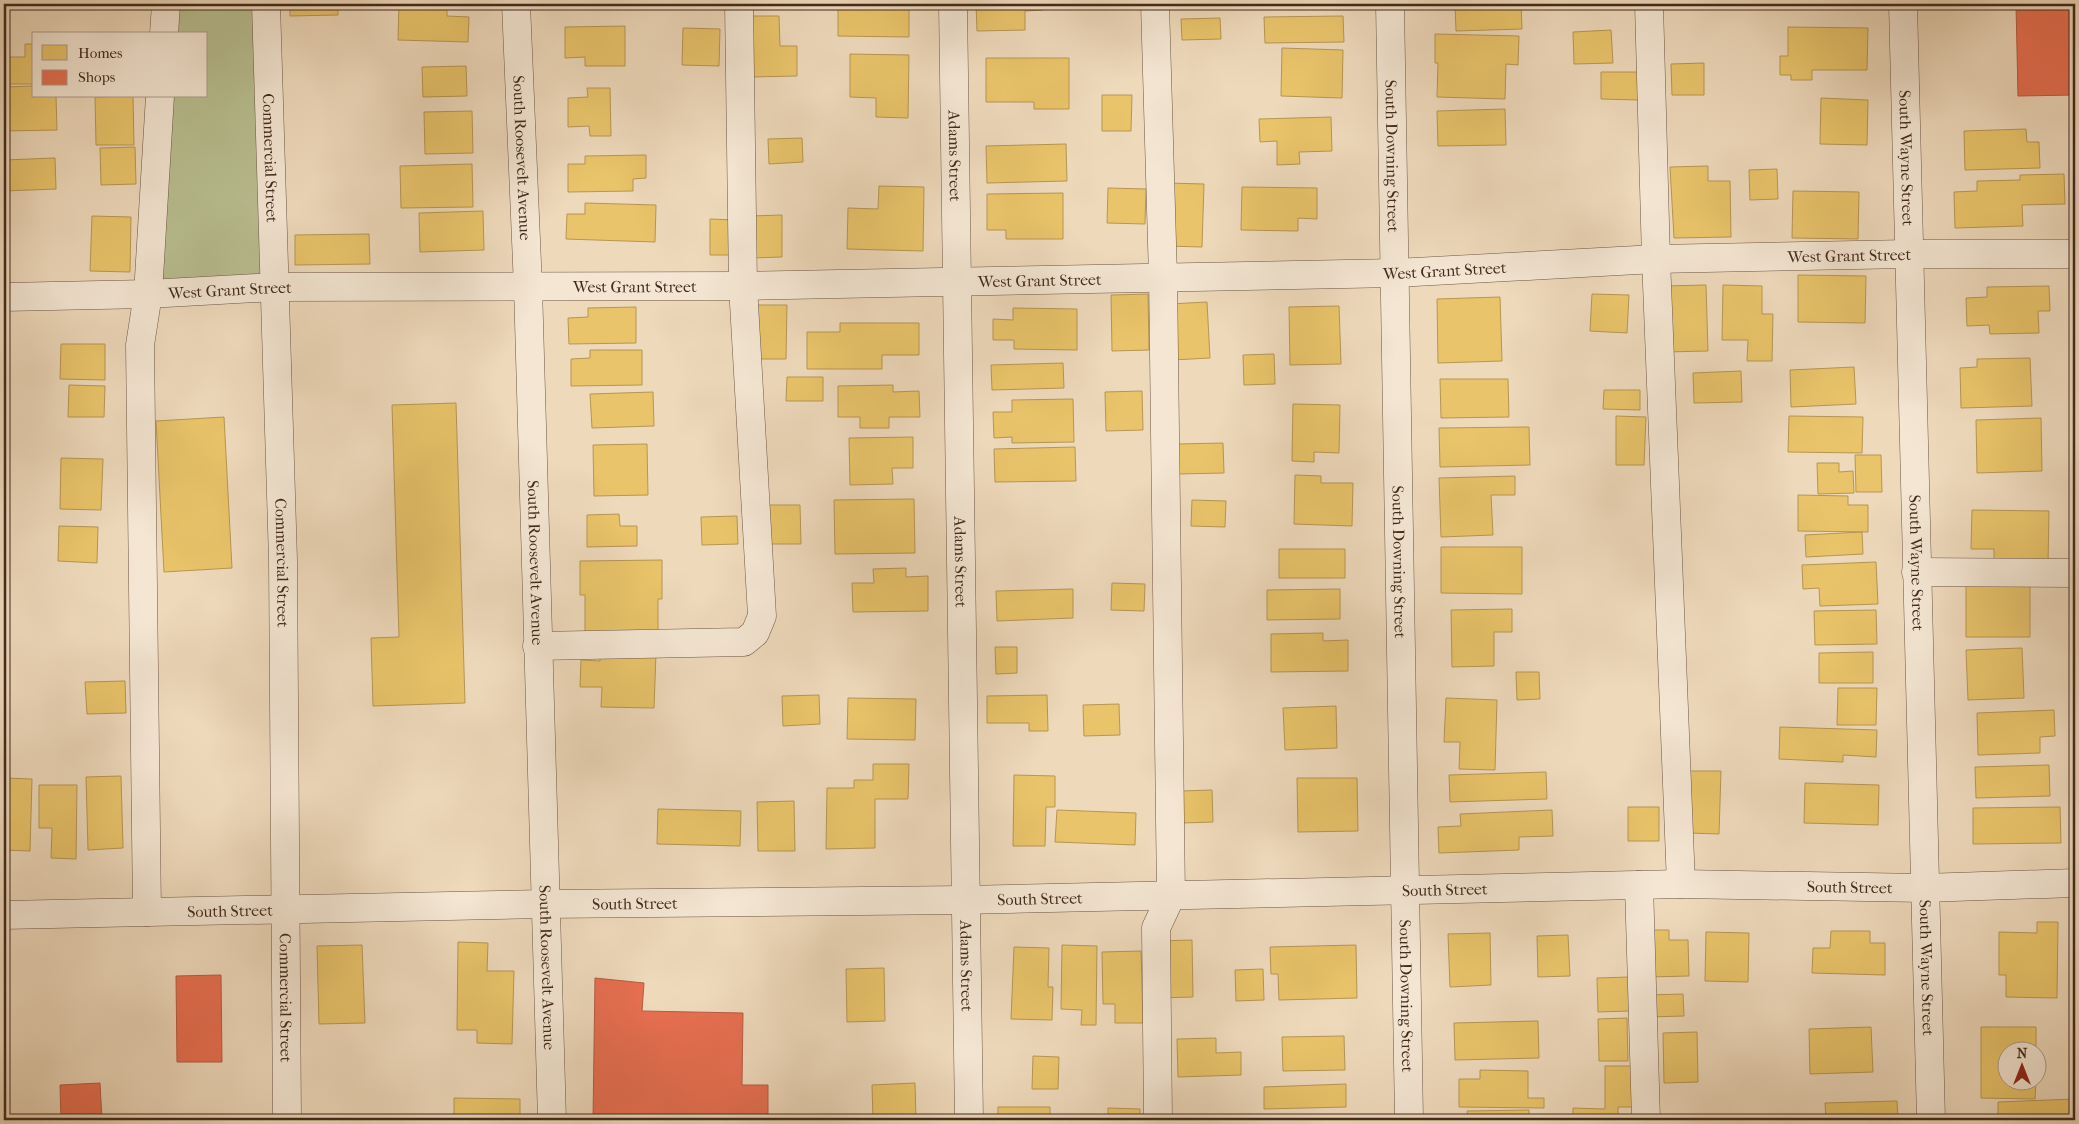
<svg xmlns="http://www.w3.org/2000/svg" width="2079" height="1124" font-family="'IM FELL French Canon',serif">
	<rect width="100%" height="100%" fill="#eed9bb"/>
	<filter id="stains"><feTurbulence type="fractalNoise" baseFrequency=".004" numOctaves="4"/><feColorMatrix values="0 0 0 0 .2 0 0 0 0 .09 0 0 0 0 .02 0 0 0 .5 -.17"/></filter>
	<radialGradient id="worn" r=".72"><stop offset=".6" stop-color="#630" stop-opacity="0"/><stop offset="1" stop-color="#630" stop-opacity=".3"/></radialGradient>
	<path fill="#b8bf91" stroke="#7d7558" d="M166,4H266L275,287L148,294L160,96H206V34H164Z"/>
	<path fill="#e9c46a" stroke="#b79653" d="M290,4H338V15L290,16Z
		M399,4H426V7H447V16L469,17L468,42L398,40Z
		M838,4H865V8L909,9V37L838,36Z
		M976,4H1043V10L1025,11V30L977,31Z
		M1258,4H1338V8L1258,7Z
		M1455,4H1521L1522,29L1456,31Z
		M749,16H779L780,46H797V76L751,77Z
		M1343,16L1344,42L1265,43L1264,17Z
		M1220,18L1221,39L1182,40L1181,19Z
		M625,26V66H585V57L565,58V27Z
		M1788,27L1868,28L1867,70H1812V80H1791V75H1780V56H1788Z
		M683,28L720,29L719,66L682,65Z
		M1611,30L1613,63L1574,64L1573,32Z
		M1435,34L1519,36L1518,65L1506,64L1505,99L1437,97L1438,63H1435Z
		M25,44H34V84H4V57H25Z
		M1282,48L1343,50L1342,98L1281,96Z
		M850,54L909,55L908,118L876,117V98L850,97Z
		M986,58H1069V109H1034V102H986Z
		M1704,63V95H1672L1671,64Z
		M466,66L467,96L423,97L422,67Z
		M1601,72H1639L1638,100L1601,99Z
		M34,86V96H56L57,130L4,131V87Z
		M587,88H610L611,136H590L589,126L568,127V98L588,97Z
		M1102,95H1132L1131,131H1102Z
		M133,96L134,145H96L95,97Z
		M1821,98L1868,100L1867,145L1820,144Z
		M1505,109L1506,145L1438,146L1437,111Z
		M472,111L473,153L425,154L424,112Z
		M1331,117L1332,151L1299,152L1300,164L1277,165V141L1260,142L1259,119Z
		M2026,129L2027,142H2039L2040,168L1965,170L1964,131Z
		M802,138L803,162L769,164L768,139Z
		M1066,144L1067,181L987,183L986,146Z
		M135,147L136,184L101,185L100,148Z
		M646,155V178L633,179V191L568,192V164H585V156Z
		M55,158L56,189L4,191V160Z
		M472,164L473,207L401,208L400,166Z
		M1708,166V181H1730L1731,237L1674,238L1670,167Z
		M1777,169L1778,199L1750,200L1749,170Z
		M2064,174L2065,204L2022,205L2023,226L1955,228L1954,192L1977,191V181L2020,180V175Z
		M1168,183L1204,184L1202,247L1166,246Z
		M879,186L924,187L923,251L847,249L848,208L878,209Z
		M1242,187L1317,188V219L1298,218V231L1241,230Z
		M1108,188L1146,189L1145,224L1107,223Z
		M1793,191L1859,192L1858,239L1792,238Z
		M1063,193V239H1006V230H987V194Z
		M585,203L656,205L655,242L566,239L567,214H585Z
		M483,211L484,250L420,252L419,213Z
		M782,215V257L752,258L750,216Z
		M92,216L131,217L130,272L90,271Z
		M710,219L736,220V255H710Z
		M369,234L370,264L295,265V235Z
		M1798,275L1866,276L1865,323L1798,322Z
		M1706,285L1708,351L1666,352L1664,286Z
		M1723,285L1762,286V314H1773L1772,361H1747L1748,340H1722Z
		M2049,286L2050,311H2038L2039,333L1990,334L1989,325L1967,326L1966,298L1987,297V287Z
		M1148,294L1149,350L1112,351L1111,295Z
		M1592,294L1629,295L1627,333L1590,331Z
		M1500,297L1502,361L1438,363L1437,299Z
		M1207,302L1210,358L1172,360L1169,304Z
		M750,305H787L786,359H750Z
		M1339,306L1341,364L1290,365L1289,307Z
		M636,307V343L569,344L568,318L588,317V308Z
		M1013,308L1077,309V350L1014,349V340H993V319L1013,320Z
		M840,323H919V355H882V369H807V332H840Z
		M61,344H105V380L60,379Z
		M590,350H642V385L571,386V359L590,358Z
		M1274,354L1275,384L1244,385L1243,355Z
		M2030,358L2032,406L1961,408L1960,368L1977,367V359Z
		M1063,363L1064,388L992,390L991,365Z
		M1854,367L1856,404L1791,407L1790,370Z
		M1741,371L1742,402L1694,403L1693,373Z
		M787,377H823V401H786Z
		M1440,379H1508L1509,417L1441,418Z
		M69,385L105,386L104,417H68Z
		M893,385V392L919,391L920,417H889V428H860V417H838V386Z
		M1604,390H1640V410L1603,409Z
		M1142,391L1143,430L1106,431L1105,392Z
		M653,392L654,426L592,428L590,394Z
		M1073,399L1074,442L1012,443V437L994,438L993,412H1012V400Z
		M456,403L465,703L373,706L371,638L399,637L392,405Z
		M1293,404L1340,405L1339,453L1314,452V462L1292,461Z
		M1616,416L1646,417L1644,465H1616Z
		M1789,416L1863,417L1862,453L1788,452Z
		M224,417L232,568L164,572L156,421Z
		M2041,418L2042,471L1977,473L1976,420Z
		M1529,427L1530,465L1440,467L1439,428Z
		M913,437V468H892L893,484L850,485L849,438Z
		M1223,443L1224,473L1178,474V444Z
		M647,444L648,495L594,496L593,445Z
		M1075,447L1076,481L995,482L994,449Z
		M1855,455H1881L1882,492H1856Z
		M61,458L103,459L101,510L60,509Z
		M1817,463H1839V472L1853,471L1854,493L1818,494Z
		M1295,475L1321,476V483H1353L1352,526L1294,524Z
		M1515,476V495H1491L1493,535L1441,537L1439,478Z
		M1798,495L1848,496V505H1868V532L1798,531Z
		M914,499L915,553L835,554L834,500Z
		M1192,500L1226,501L1225,527L1191,526Z
		M769,505H800L801,544H770Z
		M1972,510L2049,511L2048,563L1994,562V549H1971Z
		M619,514L620,526H637V546L587,547V515Z
		M737,516L738,544L702,545L701,517Z
		M59,526L98,527L97,563L58,561Z
		M1862,532L1863,554L1806,557L1805,535Z
		M1441,547H1522V594L1441,593Z
		M1279,549H1345V578H1279Z
		M662,560V599H658V636H585V595H580V561Z
		M1876,562L1878,604L1820,606L1819,588L1803,589L1802,565Z
		M906,568V577L928,576V611L853,612L852,583H874L873,569Z
		M1966,582H2030V637H1966Z
		M1112,583L1145,584L1144,611L1111,610Z
		M1073,589V618L997,621L996,591Z
		M1340,589V619L1267,620V590Z
		M1512,609V632H1494V666L1452,667L1451,610Z
		M1876,610L1877,644L1815,645L1814,611Z
		M1323,633V641L1348,640V671L1271,672V634Z
		M995,647H1017V673L996,674Z
		M2022,648L2024,698L1968,700L1966,650Z
		M600,652L656,653L654,708L601,707L602,687H580L581,660L600,661Z
		M1873,652V683H1819V653Z
		M1516,672H1539L1540,699L1517,700Z
		M125,681L126,713L87,714L85,682Z
		M1838,688H1877L1876,725H1837Z
		M819,695L820,724L783,726L782,696Z
		M1047,695L1048,731H1029V723H987V696Z
		M848,698L916,699L915,740L847,739Z
		M1446,698L1497,700L1495,770L1459,769L1460,742H1444Z
		M1119,704L1120,735L1084,736L1083,705Z
		M1336,706L1337,748L1285,750L1283,708Z
		M2054,710L2055,736L2040,737V753L1978,755L1977,713Z
		M1780,727L1877,730L1876,757L1843,755V762L1779,759Z
		M873,764H909L908,799H875V848L826,849L827,788H854V780H873Z
		M2049,765L2050,796L1976,798L1975,767Z
		M1690,771H1721L1719,834L1689,833Z
		M1546,772L1547,799L1450,802L1449,775Z
		M1014,775L1055,776V807H1046L1045,846H1013Z
		M121,776L123,848L88,850L86,777Z
		M4,778L32,779L30,851L4,850Z
		M1297,778H1357L1358,831L1298,832Z
		M1805,783L1879,785L1878,825L1804,823Z
		M39,785H77L76,859L51,858L52,828H39Z
		M1212,790L1213,822L1182,823L1181,791Z
		M794,801L795,851H758L757,802Z
		M1628,807H1659V841H1628Z
		M2060,807L2061,843L1973,844V808Z
		M658,809L741,811L740,846L657,844Z
		M1057,810L1136,813L1135,845L1055,842Z
		M1552,810L1553,836L1519,837V850L1439,853L1438,827L1461,826L1460,814Z
		M2037,922H2058L2057,998L2006,997V975H1999V932L2037,933Z
		M1646,930H1669V940H1688L1689,976L1648,977Z
		M1831,931H1870V943H1885V975L1812,973L1813,948H1830Z
		M1706,932L1749,933L1748,982L1705,981Z
		M1490,933L1491,985L1450,987L1448,934Z
		M1568,935L1570,976L1538,977L1537,936Z
		M1192,940L1193,997L1159,998L1157,941Z
		M458,942L488,943L487,971H514L512,1044L477,1043V1030H457Z
		M362,945L365,1023L319,1024L317,946Z
		M1062,945L1097,946L1096,1025H1081L1082,1010L1061,1009Z
		M1356,945L1357,998L1279,1000L1278,974H1271L1270,947Z
		M1014,947L1049,948L1048,987H1053L1052,1020L1011,1019Z
		M1141,951L1143,1023H1115V1004H1103L1102,952Z
		M884,968L885,1021L847,1022L846,969Z
		M1263,969L1264,1000L1236,1001L1235,970Z
		M1629,977L1630,1011L1598,1012L1597,978Z
		M1683,994L1684,1016L1648,1017L1647,995Z
		M1627,1018L1628,1061H1599L1598,1019Z
		M1538,1021L1539,1058L1455,1060L1454,1023Z
		M1871,1027L1873,1072L1810,1074L1809,1029Z
		M1981,1027H2036V1052H2006V1082H2036L2035,1099L1981,1098Z
		M1697,1032L1698,1082L1664,1083L1663,1033Z
		M1344,1036L1345,1070L1283,1071L1282,1037Z
		M1216,1038V1053L1241,1052V1075L1178,1077L1177,1039Z
		M1033,1056L1059,1057L1058,1089H1032Z
		M1605,1066H1635L1634,1107H1618V1120H1573V1108L1605,1109Z
		M1480,1070L1528,1071V1098H1544V1108L1459,1107V1079H1480Z
		M915,1083L916,1120H873L872,1085Z
		M1346,1084V1107L1264,1109V1087Z
		M454,1098L520,1099V1120H454Z
		M2075,1099V1120H1998V1102Z
		M1897,1101L1898,1120H1826L1825,1103Z
		M998,1107H1050V1120H998Z
		M1108,1108L1140,1109V1120H1108Z
		M1529,1110V1120H1468L1467,1111Z
		M1357,1117V1120H1258V1118Z"/>
	<path fill="#e76f51" stroke="#b65b42" d="M2016,4H2075V95L2018,96Z
		M221,975L222,1062H177L176,976Z
		M595,978L644,983L642,1011L743,1013L742,1085H768V1120H593Z
		M100,1083L102,1120H61L60,1085Z"/>
	<g fill="none" stroke-linecap="round" stroke-linejoin="round">
		<g stroke="#6d5645" stroke-width="29">
			<g id="minor">
				<path id="s1" d="M266,4L283,560L287,1120"/>
				<path id="s2" d="M516,4L528,287L552,1120"/>
				<path id="s3" d="M953,4L969,1120"/>
				<path d="M1155,4L1163,277L1171,896L1156,928L1158,1120"/>
				<path id="s4" d="M1390,4L1409,1120"/>
				<path d="M1649,4L1656,259L1681,884"/>
				<path id="s5" d="M1903,4L1931,1120"/>
				<path d="M164,34L166,4"/>
				<path id="s6" d="M4,297L148,294L275,287L743,286L1396,273L1656,259L1908,254H2075"/>
				<path d="M1916,572L2075,573"/>
				<path d="M537,646L744,642L755,633L762,616L743,286L739,4"/>
				<path d="M1639,885L1646,1120"/>
				<path d="M147,912L140,345L148,294L160,96"/>
				<path id="s7" d="M4,915L544,904L964,900L1681,884L1924,888L2075,883"/>
			</g>
		</g>
		<use href="#minor" stroke="#f4e6d3" stroke-width="28"/>
	</g>
	<g text-anchor="middle" dominant-baseline="central" stroke-width="5" stroke-linejoin="round" paint-order="stroke">
		<g font-size="16" fill="#422b1e" stroke="#f4e6d3">
			<text stroke="none"><textPath href="#s1" startOffset="154">Commercial Street</textPath></text>
			<text stroke="none"><textPath href="#s2" startOffset="154">South Roosevelt Avenue</textPath></text>
			<text stroke="none"><textPath href="#s3" startOffset="152">Adams Street</textPath></text>
			<text stroke="none"><textPath href="#s4" startOffset="152">South Downing Street</textPath></text>
			<text stroke="none"><textPath href="#s5" startOffset="154">South Wayne Street</textPath></text>
			<text stroke="none"><textPath href="#s6" startOffset="1846">West Grant Street</textPath></text>
			<text stroke="none"><textPath href="#s6" startOffset="1441">West Grant Street</textPath></text>
			<text stroke="none"><textPath href="#s6" startOffset="1036">West Grant Street</textPath></text>
			<text stroke="none"><textPath href="#s6" startOffset="631">West Grant Street</textPath></text>
			<text stroke="none"><textPath href="#s6" startOffset="226">West Grant Street</textPath></text>
			<text stroke="none"><textPath href="#s1" startOffset="559">Commercial Street</textPath></text>
			<text stroke="none"><textPath href="#s2" startOffset="559">South Roosevelt Avenue</textPath></text>
			<text stroke="none"><textPath href="#s3" startOffset="558">Adams Street</textPath></text>
			<text stroke="none"><textPath href="#s4" startOffset="558">South Downing Street</textPath></text>
			<text stroke="none"><textPath href="#s5" startOffset="559">South Wayne Street</textPath></text>
			<text stroke="none"><textPath href="#s7" startOffset="1846">South Street</textPath></text>
			<text stroke="none"><textPath href="#s7" startOffset="1441">South Street</textPath></text>
			<text stroke="none"><textPath href="#s7" startOffset="1036">South Street</textPath></text>
			<text stroke="none"><textPath href="#s7" startOffset="631">South Street</textPath></text>
			<text stroke="none"><textPath href="#s7" startOffset="226">South Street</textPath></text>
			<text stroke="none"><textPath href="#s2" startOffset="964">South Roosevelt Avenue</textPath></text>
			<text stroke="none"><textPath href="#s3" startOffset="962">Adams Street</textPath></text>
			<text stroke="none"><textPath href="#s5" startOffset="964">South Wayne Street</textPath></text>
			<text stroke="none"><textPath href="#s1" startOffset="994">Commercial Street</textPath></text>
			<text stroke="none"><textPath href="#s4" startOffset="992">South Downing Street</textPath></text>
		</g>
	</g>
	<rect width="2079" height="1124" fill="none" stroke="#eed9bb" stroke-width="20"/>
	<rect x="5" y="5" width="2069" height="1114" fill="none" stroke="#422b1e" stroke-width="2.5"/>
	<rect x="10" y="10" width="2059" height="1104" fill="none" stroke="#422b1e"/>
	<rect x="32" y="32" width="175" height="65" fill="#f4e6d3" stroke="#ad9b8b"/>
	<rect x="42" y="45" width="25" height="15" fill="#e9c46a" stroke="#ad9b8b"/>
	<text x="78" y="58" font-size="15" fill="#422b1e">Homes</text>
	<rect x="42" y="70" width="25" height="15" fill="#e76f51" stroke="#ad9b8b"/>
	<text x="78" y="82" font-size="15" fill="#422b1e">Shops</text>
	<g transform="translate(2022 1066)"><circle r="24" fill="#f4e6d3" stroke="#ad9b8b"/>
	<path d="M0-4L9 19L0 12L-9 19Z" fill="#8f2418"/>
	<text y="-8" font-size="14" font-weight="bold" text-anchor="middle" fill="#422b1e">N</text>
	</g>
	<rect width="100%" height="100%" filter="url(#stains)"/>
	<rect width="100%" height="100%" fill="url(#worn)"/>
</svg>
